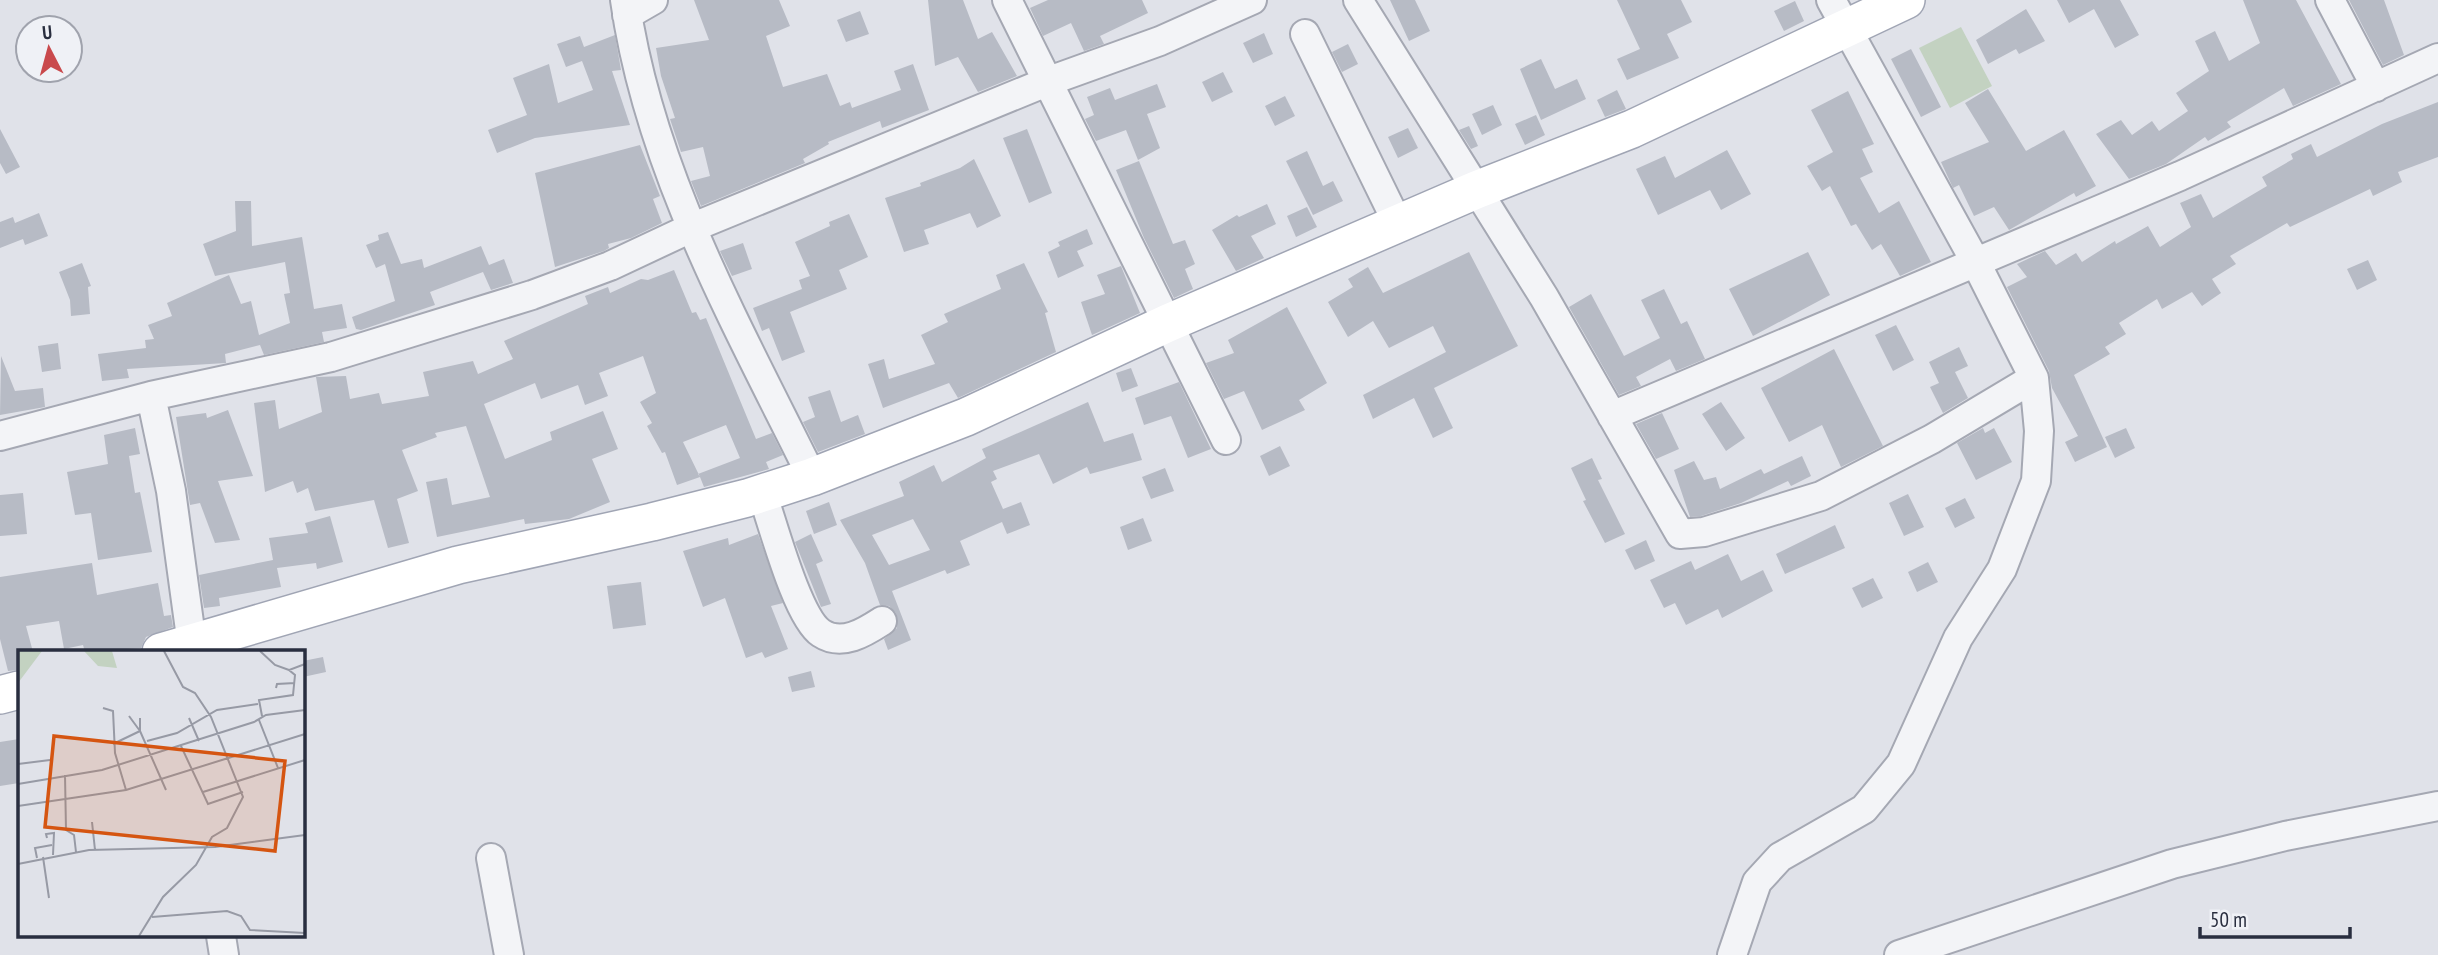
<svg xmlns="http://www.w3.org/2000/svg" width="2438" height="955" font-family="'PT Sans Narrow',sans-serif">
	<rect width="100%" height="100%" fill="#e0e2e9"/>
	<path fill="#c3d2c1" d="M1961,27L1992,86L1950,108L1919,48Z"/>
	<path fill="#b7bbc5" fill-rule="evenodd" d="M694,0H779L790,26L766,36L783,87L827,74L840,106L850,102L852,108L901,90L894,71L913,64L929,110L882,128L880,121L828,142L829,144L803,159L805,163L701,206L691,181L710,176L703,147L681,152L670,119L675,118L661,76L656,48L709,40Z
		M928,0H963L978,39L992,32L1017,76L978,92L958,57L935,66Z
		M1048,0H1142L1148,13L1100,36L1104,44L1084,51L1071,23L1043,36L1030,8Z
		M1390,0H1415L1430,31L1409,41Z
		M1617,0H1681L1692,22L1667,34L1679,58L1627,80L1617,59L1640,49Z
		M2057,0H2120L2139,35L2115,48L2094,9L2069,23Z
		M2243,0H2296L2341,84L2293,106L2284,88L2227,122L2231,127L2208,141L2205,137L2166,164L2129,179L2096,134L2121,120L2132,135L2152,121L2159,131L2188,111L2176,93L2209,71L2195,41L2215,31L2229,61L2260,43Z
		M2349,0H2384L2404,55L2383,65Z
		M1795,1L1804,21L1784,31L1774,11Z
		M2026,9L2045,41L2019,54L2016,49L1988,64L1976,40Z
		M860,11L869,34L846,42L837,20Z
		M1264,33L1273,54L1253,63L1243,43Z
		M615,35L621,70L612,71L630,125L535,138L497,153L488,130L527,115L513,78L549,64L558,103L593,90L582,61L566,67L557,44L580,36L584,47Z
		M1348,44L1358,64L1342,72L1332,52Z
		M1911,49L1941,107L1921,117L1891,59Z
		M1541,59L1555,89L1577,79L1586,99L1541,120L1520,69Z
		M1223,72L1233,92L1212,102L1202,82Z
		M1157,84L1166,107L1147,114L1160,148L1138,160L1126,130L1096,141L1085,119L1094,115L1087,97L1110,88L1115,100Z
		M1988,89L2026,151L2064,130L2096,186L2076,197L2074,193L2009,230L1994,207L1974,216L1959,185L1953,188L1941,162L1989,142L1965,103Z
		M1617,90L1626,109L1605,117L1597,100Z
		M1848,91L1874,144L1862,149L1873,172L1860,178L1879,213L1899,201L1931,262L1900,276L1881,244L1872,250L1856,224L1851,226L1830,186L1822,191L1807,166L1833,152L1811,110Z
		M1285,96L1295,116L1275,126L1265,106Z
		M2438,102V157L2398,172L2402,182L2373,196L2370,189L2290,227L2287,223L2230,256L2236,264L2212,279L2221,293L2202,306L2192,292L2162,309L2157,299L2119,323L2126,334L2105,347L2110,354L2074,375L2107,447L2075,462L2065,442L2078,436L2052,388L2049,371L2007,287L2027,277L2017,264L2045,251L2056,265L2076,253L2082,262L2115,241L2116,244L2148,226L2160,247L2191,227L2180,203L2201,194L2213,218L2267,186L2262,177L2293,159L2291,154L2311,144L2317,157L2382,124Z
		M1493,105L1502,125L1482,135L1472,114Z
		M1536,115L1545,135L1525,145L1515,124Z
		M1469,126L1478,146L1471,149L1459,130Z
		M1408,128L1418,148L1398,158L1388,137Z
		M0,129L20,167L6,174L0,163Z
		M1027,129L1052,193L1029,203L1003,138Z
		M640,145L660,196L653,199L662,223L631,238L608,244L609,248L604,251L555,267L535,173Z
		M1727,150L1751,194L1721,210L1710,190L1658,215L1636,169L1665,156L1675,178Z
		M1307,151L1323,186L1333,181L1343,201L1313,215L1286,161Z
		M974,159L1001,216L977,228L970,213L924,230L929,244L904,252L885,198L921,186L920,183L960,168Z
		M1139,161L1173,244L1185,240L1195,264L1185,269L1193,289L1174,298L1144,238L1116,170Z
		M235,201H251L252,246L302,237L314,309L342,304L347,328L322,332L324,342L264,355L260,345L225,354L226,363L127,369L129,378L102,381L98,354L146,348L145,340L154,339L148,325L172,316L167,303L229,275L241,304L251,301L259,335L290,323L284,294L290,293L285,262L215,276L203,244L236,231Z
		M1267,204L1276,224L1251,236L1264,258L1236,271L1212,230L1237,215L1239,217Z
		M1307,207L1317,227L1296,237L1287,216Z
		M39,213L48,236L25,245L23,239L0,248V222L13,217L15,223Z
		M849,214L868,257L839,270L847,289L790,312L805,352L782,361L769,328L762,331L753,308L802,289L799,280L810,276L795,242L830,226L829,222Z
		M1087,229L1093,244L1077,251L1084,266L1058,278L1048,252L1060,246L1058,242Z
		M388,232L401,264L422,259L424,268L481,246L489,265L504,259L513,283L491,290L483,272L430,292L435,305L361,330L356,329L352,317L395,301L385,264L376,268L366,245L379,240L378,235Z
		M743,243L752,269L732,276L720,251Z
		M1469,252L1518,346L1434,388L1453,428L1433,438L1414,398L1373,419L1363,395L1446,352L1433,326L1389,348L1373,321L1348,337L1328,302L1353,287L1348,279L1368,267L1383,293Z
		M1808,252L1830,295L1753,336L1729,289Z
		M2368,260L2377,280L2357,290L2347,269Z
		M82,263L91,286L88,287L90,314L71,316L70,300L59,272Z
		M1024,263L1048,312L1045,313L1056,352L958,398L949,383L883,408L868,364L884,359L889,379L935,364L921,335L948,322L944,314L1001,289L996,275Z
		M1121,266L1140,313L1092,335L1081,302L1105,294L1097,275Z
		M674,270L692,313L696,312L700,320L706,318L756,439L772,433L783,455L766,462L769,469L704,487L700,477L677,485L665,452L662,453L647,426L652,423L640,402L656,393L643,356L599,373L608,396L585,405L578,385L541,399L535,383L484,404L505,459L552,440L550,432L603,411L618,449L592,459L610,502L569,519L525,524L524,519L437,537L426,482L447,478L452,505L490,497L466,426L435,433L437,437L402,450L418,491L397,499L409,543L388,548L374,500L315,511L308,488L297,493L293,481L265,492L254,403L275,400L279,429L322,412L316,377L346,376L350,399L379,393L382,404L429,396L423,372L473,361L478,374L513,359L504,341L588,304L585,296L608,287L610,293L641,279L648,280ZM726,425L740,458L698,474L700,477L683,442Z
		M1664,289L1681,324L1687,321L1705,359L1676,371L1670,359L1636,377L1641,386L1619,395L1569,307L1591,294L1624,356L1660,338L1641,300Z
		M1287,307L1327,383L1299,400L1305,410L1262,430L1244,391L1224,399L1206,363L1234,353L1228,340Z
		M1896,325L1914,360L1893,371L1875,335Z
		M58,343L61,369L42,372L38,346Z
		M1959,347L1968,366L1955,372L1968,398L1943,413L1930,387L1939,383L1929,362Z
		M1834,349L1883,446L1841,467L1822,425L1789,442L1761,388Z
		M1,356L15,391L43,388L45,407L0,415Z
		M1131,368L1138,386L1122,392L1116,373Z
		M1179,382L1211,449L1188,458L1171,416L1144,425L1135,398Z
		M830,390L841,422L858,415L865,434L818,452L803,422L815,417L808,397Z
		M1088,402L1104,442L1133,433L1142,460L1090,474L1087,467L1053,484L1039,454L993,471L997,479L991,482L1003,509L1021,502L1030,525L1007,534L1002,522L960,541L970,565L947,574L945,570L892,591L911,640L888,650L884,639L897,628L896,613L889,606L880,605L865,563L840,520L904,496L899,482L934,465L942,482L986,458L982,449ZM913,519L930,550L889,565L872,535Z
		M1721,402L1745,438L1726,451L1702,414Z
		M228,410L253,476L218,481L240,540L215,543L200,503L190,505L176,417L206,413L207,418Z
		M1662,413L1679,449L1656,459L1636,424Z
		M135,428L140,454L129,456L135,493L140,492L152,552L98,560L91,513L75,515L67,472L108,464L104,435Z
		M1983,428L1985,433L1994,428L2012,462L1976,480L1957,443Z
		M2126,428L2135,448L2115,458L2105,437Z
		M1280,446L1290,466L1269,476L1260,456Z
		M1802,456L1811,476L1791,486L1788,481L1741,503L1701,516L1690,517L1674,470L1694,461L1704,480L1716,477L1720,489L1761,469L1764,474Z
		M1592,458L1602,479L1598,480L1625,534L1605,543L1583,501L1586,500L1571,468Z
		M1165,468L1174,491L1151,499L1142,477Z
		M23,493L27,534L0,536V495Z
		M1908,494L1924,527L1904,536L1889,503Z
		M1965,498L1975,518L1955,528L1945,508Z
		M829,502L837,525L814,534L806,511Z
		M330,516L343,562L317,569L316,563L277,568L281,587L219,598L220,606L204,608L199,575L273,560L269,538L308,533L305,523Z
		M1143,518L1152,541L1128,550L1120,527Z
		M1835,525L1845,548L1785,574L1776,554Z
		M758,534L783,603L771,606L788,649L765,658L762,652L746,658L725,598L703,607L683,551L728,538L729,545Z
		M811,534L823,561L816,564L831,604L821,607L795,542Z
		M1646,540L1655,561L1635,570L1625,550Z
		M1728,554L1741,581L1763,570L1773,591L1722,618L1718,609L1686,625L1675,603L1664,608L1650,580L1691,561L1695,570Z
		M1928,562L1938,582L1917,592L1908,572Z
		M92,563L97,595L158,583L164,616L171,615L173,627L146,637L141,648L85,652L83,645L64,649L59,621L26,626L33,652H19V670L8,671L0,639V577Z
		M1873,578L1883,598L1862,608L1852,588Z
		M641,582L646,625L613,629L607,586Z
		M323,657L326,672L303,677V661Z
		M811,671L815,687L792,692L788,677Z
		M19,739V783L0,786V742Z"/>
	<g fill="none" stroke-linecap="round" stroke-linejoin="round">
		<g stroke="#a5a8b3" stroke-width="32">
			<path id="minor" d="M625,0C649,170 737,325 812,477
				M1007,0L1226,440
				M1358,0L1544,297L1680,534L1704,532L1821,496L1932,439L2034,378
				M2330,0L2376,87
				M627,15L653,0
				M1305,34L1398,224
				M151,396L171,491L193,652
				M1612,416L2180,176L2438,58
				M0,436L151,396L331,357L532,295L610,266L691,228L1049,81L1160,41L1252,0
				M762,493C773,524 797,617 821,633C842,647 865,632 882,621
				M491,858L509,955
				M221,936L224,955
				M1732,955L1757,882L1780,857L1864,809L1901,764L1958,638L2002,569L2036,481L2039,431L2034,378L1975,261L1831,0
				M1899,955L2172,864L2285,836L2438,806"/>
		</g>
		<g stroke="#a0a5b4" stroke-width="40">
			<path id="major" d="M161,652L458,565L652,522L747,498L812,477L966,417L1168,323L1476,190L1632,129L1906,0
				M0,695L19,690"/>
		</g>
		<use href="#minor" stroke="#f3f4f7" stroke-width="28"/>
		<use href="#major" stroke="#fff" stroke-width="37"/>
	</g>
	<g transform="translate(18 650)">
		<rect width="287" height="287" fill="#e0e2e9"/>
		<path d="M0,1H24L0,33ZM66,1H94L99,18L80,16Z" fill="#c3d2c1"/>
		<path fill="none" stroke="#979aa5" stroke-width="2" d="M242,1L257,15L271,20M258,38L259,34L277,33M85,58L95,61L97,103L108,140M244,66L241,50L275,45L277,25L271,20L287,14M122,68V81L148,140M171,68L181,91M241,70L260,118M129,91L159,83L199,60L240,54M95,94L122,81L111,66M163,96L190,154L225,142M0,114L32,110M47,125L48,180L56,185L58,202M0,134L84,120L236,72L248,65L287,60M185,142L287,110M0,156L108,140L287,84M74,172L77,200M29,188L28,184L36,183L35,205M25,207L31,248M19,208L17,198L34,195M0,214L71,200L197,197L287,185M134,267L209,261L223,266L232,280L287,283M121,286L145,247L178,215L194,187L209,178L225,147L193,67L177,43L165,37L146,1"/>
		<path fill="#d55511" fill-opacity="0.15" stroke="#d55511" stroke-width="3.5" d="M36,86L267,111L257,201L27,177Z"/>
		<rect width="287" height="287" fill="none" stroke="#292e3f" stroke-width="3.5"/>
	</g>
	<g transform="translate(49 49) rotate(354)"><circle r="33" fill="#eff1f6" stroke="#a0a3ad" stroke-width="2"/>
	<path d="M0-5L12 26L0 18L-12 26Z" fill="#c9494c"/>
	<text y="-10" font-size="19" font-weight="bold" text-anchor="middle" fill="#292e3f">U</text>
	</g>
	<path d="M2200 927v10h150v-10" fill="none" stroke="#292e3f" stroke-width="3.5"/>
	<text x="2210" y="927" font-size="21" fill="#292e3f" stroke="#eff1f6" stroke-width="5" paint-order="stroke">50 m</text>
</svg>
